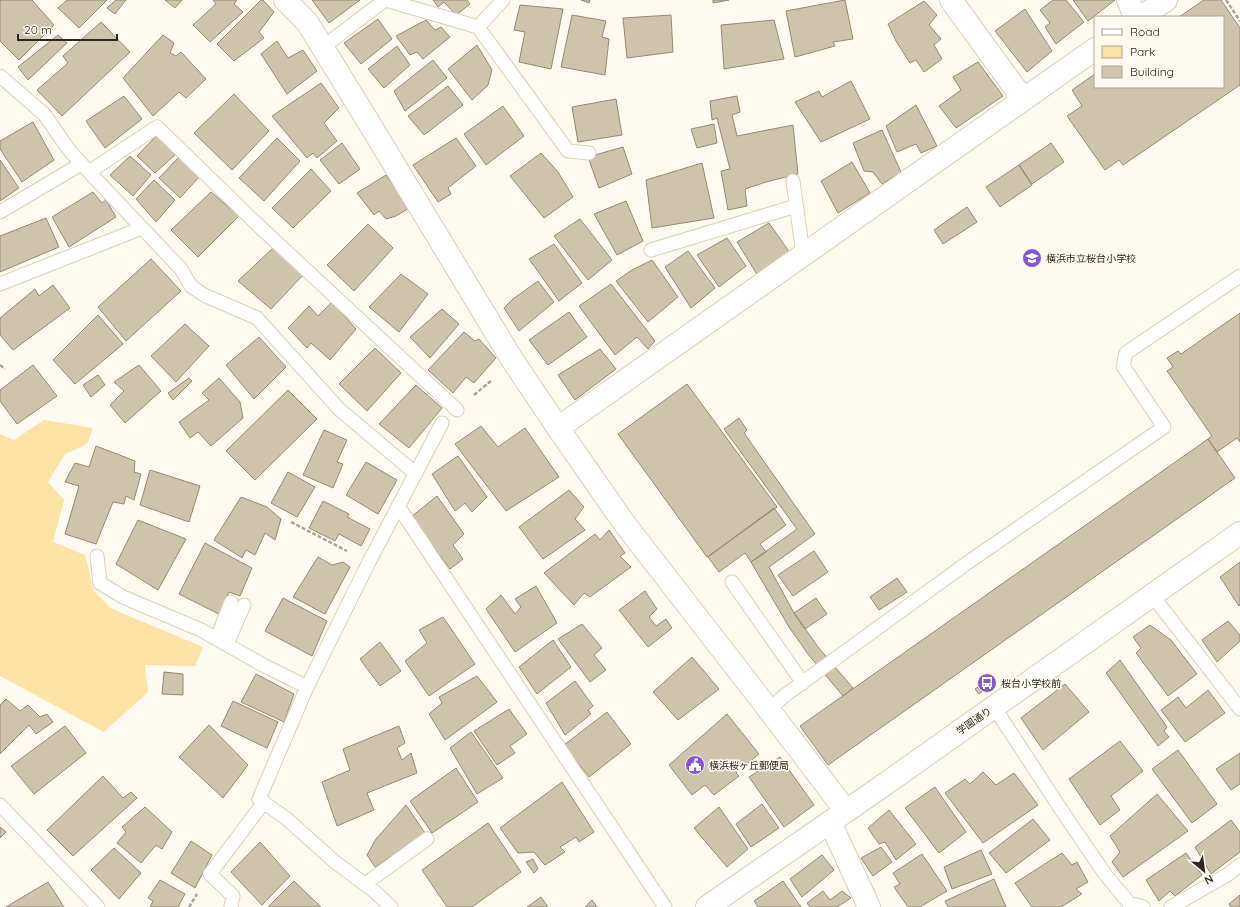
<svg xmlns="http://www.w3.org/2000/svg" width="1240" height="907" font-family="Quicksand,'Noto Sans JP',sans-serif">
	<rect width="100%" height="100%" fill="#fffaf0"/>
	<path fill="#fce2a4" d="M44,420L93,428L87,444L65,454L48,482L64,500L53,542L85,555L94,591L110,608L203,647L195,666L145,665L148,692L104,732L0,676V434L14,440Z"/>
	<path fill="#cec3ab" stroke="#948a73" d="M0,0H32L54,25L19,60L0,41Z
		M67,0H107L79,28L58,8Z
		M116,0H126L115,14L107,8Z
		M165,0H182L175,8Z
		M213,0H237L234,4L243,12L210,42L193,25L216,4Z
		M261,0H263L274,12L259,32L264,38L234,61L217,44Z
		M312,0H360L329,23Z
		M433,0H467L470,4L456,15L444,2L438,7Z
		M581,0H590L589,3Z
		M713,0H729L713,3Z
		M845,0L853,39L833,42L835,46L795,57L786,11Z
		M1053,0H1066L1084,22L1056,44L1045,27L1050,23L1040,10Z
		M1073,0H1115L1088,21Z
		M1204,0H1221L1240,28V85L1123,165L1119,160L1105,170L1067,116L1082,106L1072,90L1095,74V87H1223V17H1179Z
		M924,1L937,15L929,25L941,39L934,45L942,59L924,72L916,60L910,63L896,41L888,24Z
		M520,5L563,9L551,69L519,62L525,32L514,30Z
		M1025,9L1052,51L1027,72L995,31Z
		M572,15L606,21L602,37L609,39L605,75L561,67Z
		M671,15L673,52L627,58L623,18Z
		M378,19L392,39L361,64L344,43Z
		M426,20L435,30L441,27L450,37L423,59L417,52L410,55L396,36Z
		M774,20L784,59L724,69L721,25Z
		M101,22L130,52L62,116L37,90L68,63L63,56Z
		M58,35L67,43L28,80L18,67Z
		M163,35L174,43L170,53L176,56L181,52L206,79L186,98L179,92L153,116L123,78Z
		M277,41L288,58L303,50L317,71L287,94L261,54Z
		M477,45L492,70L488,85L472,100L448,69Z
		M397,46L410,65L384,88L368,69Z
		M433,60L447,78L405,111L394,91Z
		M978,62L1003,96L956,128L939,106L961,90L953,77Z
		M851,81L870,119L821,142L795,102L819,91L822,97Z
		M321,83L339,108L324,123L337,141L317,158L313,153L307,158L272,116Z
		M448,86L463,105L424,135L408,116Z
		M234,94L269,131L232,170L194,133Z
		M124,96L142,119L105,148L86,121Z
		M737,96L740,112L732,115L737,136L793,125L798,174L766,182L745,189L747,206L728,210L721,171L730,169L717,118L712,120L710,101Z
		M616,99L622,135L578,142L572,107Z
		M916,105L937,146L921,153L916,144L897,152L886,126Z
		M503,106L524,136L486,165L464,134Z
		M33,122L54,160L22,182L0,149V141Z
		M714,124L717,143L697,148L691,129Z
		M882,130L901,172L882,184L873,172L864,171L853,143Z
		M157,135L176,154L155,173L137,156Z
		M277,138L300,161L264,201L239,178Z
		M456,138L476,166L448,188L451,194L438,202L413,165Z
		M342,143L360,169L339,184L320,160Z
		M1051,143L1064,162L1032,184L1019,165Z
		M623,147L632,174L599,188L588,157Z
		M541,153L558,172L573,197L544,218L510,176Z
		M130,156L151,175L133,196L110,175Z
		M179,157L200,176L180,198L159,178Z
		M0,160L19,188L0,201Z
		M852,162L870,193L838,213L821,181Z
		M702,163L714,218L652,228L646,180Z
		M1019,165L1032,185L1000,207L986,187Z
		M311,169L331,191L293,228L272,208Z
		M386,175L409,208L396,216L386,219L379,211L374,215L357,193Z
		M154,180L175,200L156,222L136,199Z
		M93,192L102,203L106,200L116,217L69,247L52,217Z
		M211,192L239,216L198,257L171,230Z
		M626,201L643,241L617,255L594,214Z
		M967,207L977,222L943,244L934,230Z
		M46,218L59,247L0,272V236Z
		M580,219L612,260L588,280L554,236Z
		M769,223L790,253L758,276L737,242Z
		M368,224L393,248L354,291L327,265Z
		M727,238L746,266L719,287L697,255Z
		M554,244L582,283L559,301L529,259Z
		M273,248L303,275L271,309L238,281Z
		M688,251L715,288L691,308L665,267Z
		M151,259L181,291L126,341L98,307Z
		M652,260L678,297L648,322L616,281L632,270Z
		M401,274L428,294L399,332L369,307Z
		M538,281L554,302L519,331L504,308L513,299Z
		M611,284L655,341L648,349L637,337L615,355L579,306Z
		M53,285L70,308L13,350L0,335V318L35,289L39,296Z
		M332,302L356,329L330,360L311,343L307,348L288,328L309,306L318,316Z
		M442,309L459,324L430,358L410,337Z
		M569,312L587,337L548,365L529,340Z
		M1240,313V442L1237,438L1217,452L1208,439L1212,436L1167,371L1173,367L1167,358L1178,351L1181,354Z
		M98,315L123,344L75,384L53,360Z
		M185,324L209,346L176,382L151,356Z
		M464,332L475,341L479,339L496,358L474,383L466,377L453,393L428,370Z
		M259,337L286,367L254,399L226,365Z
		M375,348L401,373L367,411L339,384Z
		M600,349L616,369L575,400L558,375Z
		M33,365L57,396L17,424L0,401V390Z
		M139,365L161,391L125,423L110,405L124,391L114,382Z
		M98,375L105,385L91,397L83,385Z
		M189,378L192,381L173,400L168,393Z
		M219,378L240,402L243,418L211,446L198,432L190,438L179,422L209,400L202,393Z
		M687,384L777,507L707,557L618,434Z
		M416,385L442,408L409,448L379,424Z
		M288,390L317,419L255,480L226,451Z
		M739,418L747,430L744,433L815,534L769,567L794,613L818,647L853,688L843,696L808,654L789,627L751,562L797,529L724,429Z
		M481,426L498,447L525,428L559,477L506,511L455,444Z
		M324,430L347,440L337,462L343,464L333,488L303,475Z
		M1208,439L1235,478L828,765L800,726Z
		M96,446L135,461L134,472L141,474L134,500L126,496L124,504L113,502L96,544L65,534L79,486L65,482L75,463L89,467Z
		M458,456L487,497L472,512L465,503L455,511L432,474Z
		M366,462L397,480L378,514L346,495Z
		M150,470L200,486L189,522L140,505Z
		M288,472L315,487L297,517L271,503Z
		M569,490L584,507L575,519L585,530L543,559L519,527Z
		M437,496L464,534L453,545L463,559L450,569L411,517Z
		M241,497L267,507L281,519L275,540L265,533L255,555L246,550L242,558L214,540Z
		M323,501L349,514L347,517L370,529L361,546L339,534L335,541L309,528Z
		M774,508L786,525L760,544L766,552L751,562L745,553L719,572L708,557Z
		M138,520L186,539L158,590L116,564Z
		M609,530L625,553L620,556L631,567L590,597L584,593L574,605L544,573L595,534L600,540Z
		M205,543L252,568L240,596L229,592L219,614L179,594Z
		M814,551L828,572L793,596L778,575Z
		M318,557L332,565L343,562L350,567L325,614L293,597Z
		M1240,562V605L1239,606L1220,577Z
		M897,578L907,592L879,610L870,597Z
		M536,586L557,623L515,652L486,609L501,595L515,614L521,607L515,599Z
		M645,591L657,609L649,617L656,626L666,619L672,628L648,647L619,610Z
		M283,598L327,621L312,656L265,631Z
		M816,598L827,614L805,629L794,613Z
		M443,617L475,664L429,696L405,661L427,643L419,630Z
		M1228,621L1240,635V641L1217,662L1202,640Z
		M582,624L602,648L594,655L606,670L590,682L558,639Z
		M1150,625L1171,640L1197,674L1168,696L1136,653L1141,648L1133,637Z
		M553,640L571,667L537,694L519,667Z
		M380,642L401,671L380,686L360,659Z
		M692,657L719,689L678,720L653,692Z
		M1120,660L1167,727L1164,731L1169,737L1158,746L1106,673Z
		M164,672L183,674V695L162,694Z
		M256,674L294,694L284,722L241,702Z
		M477,676L497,702L445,740L429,714L442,703L439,697Z
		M575,681L593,706L588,710L591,714L565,735L546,703Z
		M988,681L990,685L979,694L975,689Z
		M1065,684L1089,712L1043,750L1021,718Z
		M1208,690L1225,713L1185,742L1161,710L1178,697L1186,708Z
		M6,699L20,711L28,705L40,717L47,714L53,722L36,734L29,725L0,754V705Z
		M233,701L278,722L267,748L221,726Z
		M509,709L527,734L510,746L515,753L497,765L474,731Z
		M607,712L631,744L589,777L564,745Z
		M727,714L759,754L736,773L739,776L714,795L705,785L692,795L669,765Z
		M209,725L248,765L223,798L179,757Z
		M65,726L86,753L34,794L11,766Z
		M399,726L405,743L397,748L402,760L411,753L417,773L367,793L374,810L337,826L322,782L350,770L343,749Z
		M471,732L503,778L477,794L450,748Z
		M1120,741L1143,771L1111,796L1120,810L1100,825L1069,779Z
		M1178,750L1217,804L1192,823L1152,769Z
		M1240,753V784L1231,790L1216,769Z
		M780,757L814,805L784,827L749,777Z
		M456,768L478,802L432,833L410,801Z
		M983,772L996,785L1014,773L1038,805L983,843L945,793L965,779L970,784Z
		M103,776L123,798L131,792L137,798L73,856L47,830Z
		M562,782L594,832L579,842L576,837L560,847L565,852L545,865L534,852L518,853L500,828Z
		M935,787L966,832L939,853L905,808Z
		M1157,794L1188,831L1123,877L1112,862L1120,852L1110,836Z
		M762,804L779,828L751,847L736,824Z
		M406,805L425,833L375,867L367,855L376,839Z
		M145,807L172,832L162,849L156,845L141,863L117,843L126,832L122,827Z
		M719,807L748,849L727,867L694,828Z
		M889,810L916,844L896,860L885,842L879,844L868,828Z
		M1033,819L1050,840L1006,873L989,853Z
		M1231,820L1240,832V852L1211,874L1195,847Z
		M488,823L521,872L472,907H447L422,870Z
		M0,827L6,832L0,838Z
		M191,841L212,855L195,888L171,873Z
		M260,842L290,876L262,905L231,872Z
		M881,847L892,862L873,876L861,858Z
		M114,848L141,873L119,899L91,870Z
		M981,850L992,874L952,889L944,867Z
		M1062,853L1072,865L1077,862L1088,882L1076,889L1082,894L1061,907H1032L1015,883Z
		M1186,853L1202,875L1175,896L1170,891L1159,901L1146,880Z
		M922,854L947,891L920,907H908L894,887L900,884L893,873Z
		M822,855L834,870L802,897L790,879Z
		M533,859L538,869L534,873L526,862Z
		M994,879L1006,907H948L945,901Z
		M160,880L185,894L178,907H150L153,901L148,898Z
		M294,881L321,907H268Z
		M783,881L801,907H758L754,901Z
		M48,882L64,907H6Z
		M823,891L830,900L842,891L851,898L837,907H810L807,903Z
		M1240,895V907H1231L1229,904Z
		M541,897L548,907H527Z
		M592,900L597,907H585Z"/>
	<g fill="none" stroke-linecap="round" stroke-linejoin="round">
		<g stroke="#dad0b7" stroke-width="15">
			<path id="service" d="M386,0L478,27L503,0
				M478,27L568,151L589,153
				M323,47L385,0
				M0,76L44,114L69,150L89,172L157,127L260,227L457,410
				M89,172L181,269L191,286L204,295L257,318L339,409L416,474
				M793,181L803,254
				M0,212L81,164
				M651,250L796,206
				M0,284L142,228
				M398,506L665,907
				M97,556L100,583L123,597L201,630L263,665L307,687
				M732,582L803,683
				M1152,595L1240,709
				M217,638L231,602
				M227,644L244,605
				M994,707L1066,817L1105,874L1129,903L1143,907
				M769,710L784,696L967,563L1164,427L1123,366L1126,353L1240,276
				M0,805L98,907
				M365,884L427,839
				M231,907L233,896L210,874L264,802
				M391,907L374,891L335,862L287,819L259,799L307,687L369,562L442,423
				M1171,907L1227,875L1240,865"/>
		</g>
		<g stroke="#dad0b7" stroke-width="24">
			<path id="minor" d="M285,0L307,22L366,118L513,361L558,428L624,523L769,710L846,811
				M951,0L1023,99
				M1128,0L1135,17
				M1141,17L1166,0
				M558,428L1095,49
				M830,822L869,907"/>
		</g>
		<g stroke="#dad0b7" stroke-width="24">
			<path id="tertiary" d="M707,907L881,787L1240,533"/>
		</g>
		<path stroke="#a8a49a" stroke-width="2.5" stroke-dasharray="4 2" stroke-linecap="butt" d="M1226,0L1240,21
			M0,365L5,369
			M474,395L492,380
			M291,522L347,551
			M189,907L197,894"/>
		<use href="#service" stroke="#fff" stroke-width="13"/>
		<use href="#minor" stroke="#fff" stroke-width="22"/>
		<use href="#tertiary" stroke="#fff" stroke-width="22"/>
	</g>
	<defs>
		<g id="school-disc" transform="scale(1)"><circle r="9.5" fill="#8357d0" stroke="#fffaf0"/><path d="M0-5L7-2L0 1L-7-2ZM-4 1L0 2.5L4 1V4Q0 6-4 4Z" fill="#fff"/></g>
		<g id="bus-disc" transform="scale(1)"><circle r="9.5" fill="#8357d0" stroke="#fffaf0"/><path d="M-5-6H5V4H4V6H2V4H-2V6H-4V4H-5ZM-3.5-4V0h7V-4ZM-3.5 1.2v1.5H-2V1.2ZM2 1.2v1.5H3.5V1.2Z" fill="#fff"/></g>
		<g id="civic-disc" transform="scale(1)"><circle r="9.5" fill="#8357d0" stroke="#fffaf0"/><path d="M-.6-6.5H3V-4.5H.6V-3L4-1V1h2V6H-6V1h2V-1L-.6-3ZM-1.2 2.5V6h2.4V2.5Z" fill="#fff"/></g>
	</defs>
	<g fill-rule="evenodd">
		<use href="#school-disc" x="1032" y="258"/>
		<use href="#bus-disc" x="987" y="683"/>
		<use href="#civic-disc" x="695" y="765"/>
	</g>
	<g text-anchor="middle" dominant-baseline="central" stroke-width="3.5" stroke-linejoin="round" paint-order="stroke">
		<g font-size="10" fill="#2c281f" stroke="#fffaf0" text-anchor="start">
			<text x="1046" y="258">横浜市立桜台小学校</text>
			<text x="1001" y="683">桜台小学校前</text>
			<text x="709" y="765">横浜桜ヶ丘郵便局</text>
		</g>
		<g font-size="10" fill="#2c281f" stroke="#fffaf0">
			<text transform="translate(974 721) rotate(-35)">学園通り</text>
		</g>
	</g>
	<rect x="1094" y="16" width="130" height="72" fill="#fffaf0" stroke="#aba69c"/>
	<rect x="1102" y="29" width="20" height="6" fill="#ffffff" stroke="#aba69c"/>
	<text x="1130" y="36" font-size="12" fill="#2c281f">Road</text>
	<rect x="1102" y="46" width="20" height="12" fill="#fce2a4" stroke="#aba69c"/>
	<text x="1130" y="56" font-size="12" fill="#2c281f">Park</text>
	<rect x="1102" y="66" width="20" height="12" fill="#cec3ab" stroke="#aba69c"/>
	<text x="1130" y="76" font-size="12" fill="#2c281f">Building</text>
	<g transform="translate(1204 871) rotate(151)" stroke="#fffaf0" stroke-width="3" paint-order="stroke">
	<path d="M0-3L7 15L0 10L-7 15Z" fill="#2c281f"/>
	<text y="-6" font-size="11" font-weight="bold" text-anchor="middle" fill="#2c281f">N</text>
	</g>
	<path d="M18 34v6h99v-6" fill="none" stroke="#2c281f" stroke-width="2"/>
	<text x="24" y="34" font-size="12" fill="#2c281f" stroke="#fffaf0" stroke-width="3" paint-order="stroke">20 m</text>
</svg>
